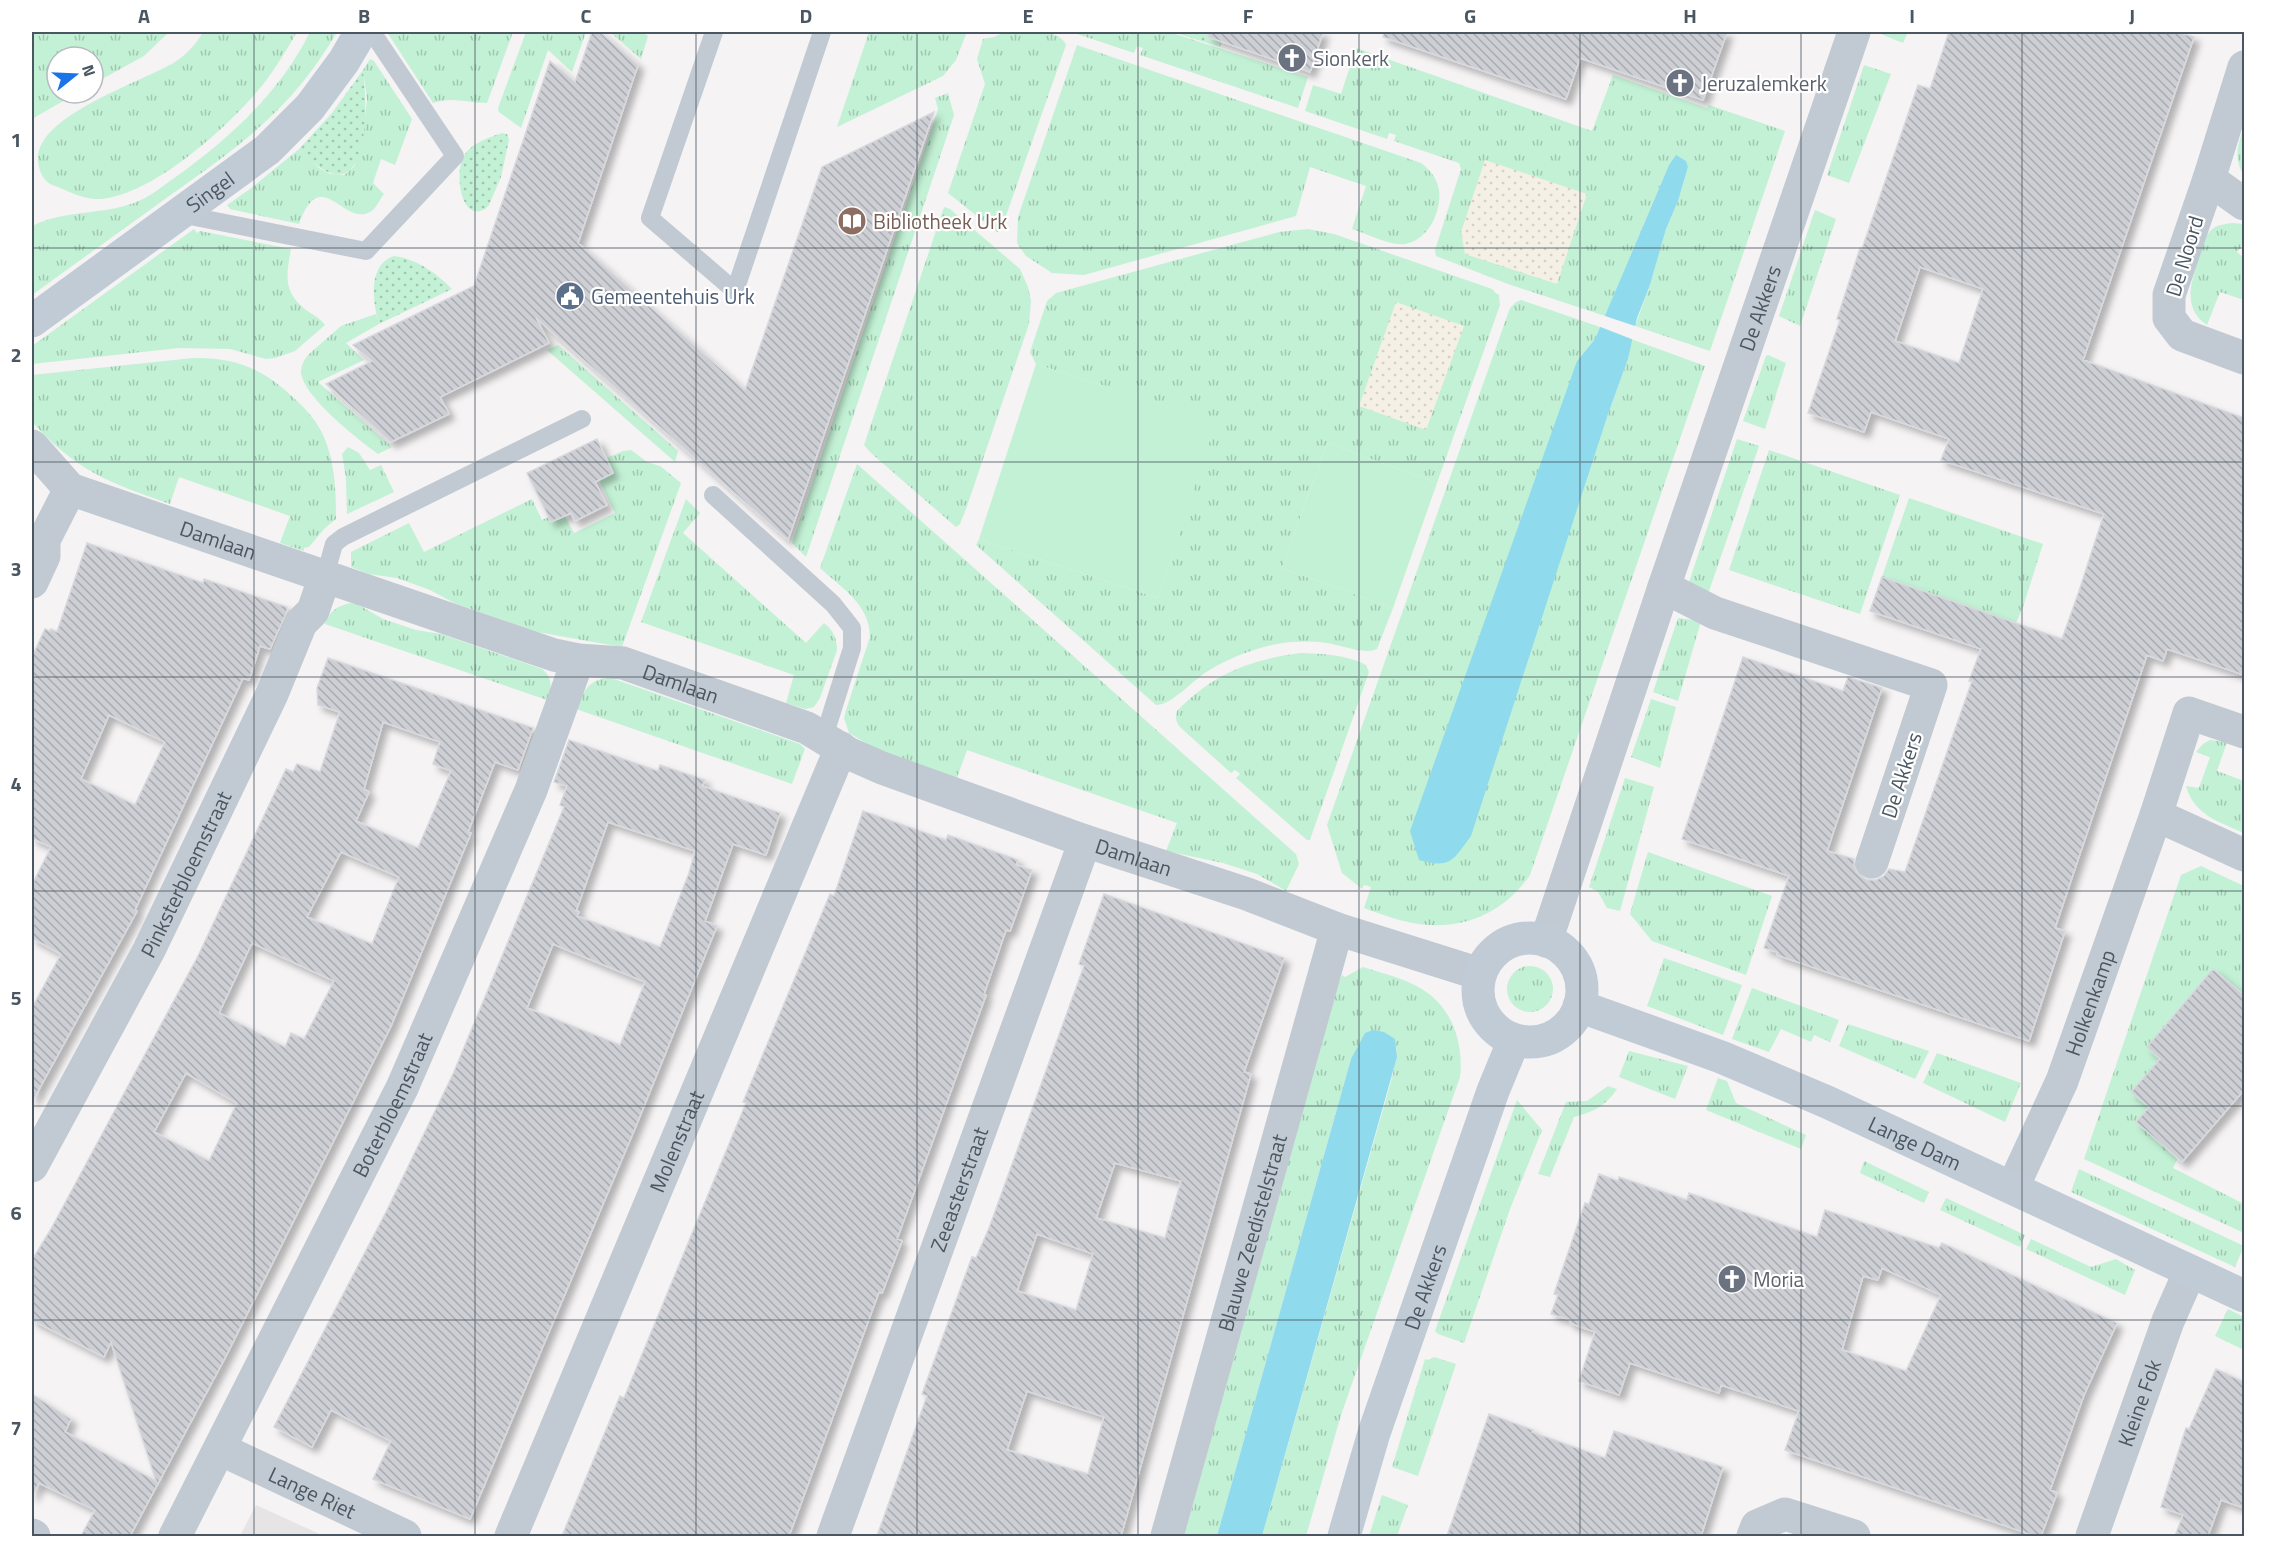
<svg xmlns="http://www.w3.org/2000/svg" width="2276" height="1568" font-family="'Titillium Web',sans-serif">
	<defs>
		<pattern id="grass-tufts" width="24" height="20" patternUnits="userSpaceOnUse" patternTransform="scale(1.5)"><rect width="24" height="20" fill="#c3f1d5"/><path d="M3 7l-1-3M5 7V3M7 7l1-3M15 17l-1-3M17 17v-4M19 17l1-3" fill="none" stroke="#a0c6b0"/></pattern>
		<pattern id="sand-dots" width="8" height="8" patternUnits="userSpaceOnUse" patternTransform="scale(1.5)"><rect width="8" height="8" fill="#f5f0e5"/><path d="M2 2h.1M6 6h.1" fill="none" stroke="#d4d0c7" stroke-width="1.8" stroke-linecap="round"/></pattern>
		<pattern id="garden-dots" width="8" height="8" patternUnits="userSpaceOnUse" patternTransform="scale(1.5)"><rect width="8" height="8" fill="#c3f1d5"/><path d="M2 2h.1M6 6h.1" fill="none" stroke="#a0c6b0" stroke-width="1.8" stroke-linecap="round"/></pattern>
		<pattern id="building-back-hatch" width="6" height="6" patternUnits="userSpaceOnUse" patternTransform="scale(1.5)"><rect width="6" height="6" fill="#cdcfd5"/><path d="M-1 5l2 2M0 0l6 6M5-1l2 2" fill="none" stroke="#a8abb0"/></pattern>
		<filter id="shadow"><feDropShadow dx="5.5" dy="5.5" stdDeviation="3" flood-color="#0004"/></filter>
	</defs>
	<rect width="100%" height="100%" fill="#f5f3f3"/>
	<path fill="#e6e4e5" d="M256,1505L324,1536H240Z"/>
	<path fill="url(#grass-tufts)" d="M32,32H169L144,56L93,84V57H57V93H77L32,119Z
		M203,32H297C287,49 277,66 265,82C233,123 148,201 94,199C80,198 64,189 50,184C42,178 39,171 38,161C34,116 142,82 175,62C187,54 196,44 203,32Z
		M310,32H337C291,111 238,147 165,199C121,231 76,263 32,295V226C64,210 101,215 134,203C150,197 163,186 177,176C230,138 281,91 310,32Z
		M387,32H513L487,103C469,103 451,96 433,103Z
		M526,32H586L572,72L548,50L521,128L499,112L498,108Z
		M610,32H642L648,36L641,59Z
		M869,32H963L966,34L956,60L943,76L837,127Z
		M1004,32C1020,32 1059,27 1066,45L1001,230L997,232L948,193L985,84L977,59L983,39L994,37Z
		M1071,32H1169L1308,77L1298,108L1140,55L1143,48L1137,46L1134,53Z
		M1876,32H1908L1903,43Z
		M1077,45L1421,163C1430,170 1437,178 1439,190C1442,211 1428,241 1405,244C1389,246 1368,234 1352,229L1366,186L1310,167L1296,216L1084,275L1052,273L1026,256L1017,243L1018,217Z
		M1356,48L1592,131L1613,75L1707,108L1709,105L1785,131L1710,351L1635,326L1650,285L1666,229L1678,201L1688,167L1669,165L1605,316L1508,284L1436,256L1435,250L1461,169L1459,163L1394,141L1396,135L1389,133L1387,139L1305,111L1313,85L1341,94Z
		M370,59L374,61L412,119L395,165L381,159L373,183L384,194C380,199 376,209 370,212C343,227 321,163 299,224L230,209L227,205L250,189L299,149L319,168L330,174L344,175L354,167L363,138L365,118L367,99L363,70Z
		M1864,65L1891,74L1849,183L1827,175Z
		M948,93L954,115L806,557L792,543L938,109L935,98Z
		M2244,126V176C2233,157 2238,145 2244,126Z
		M944,207L950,209L1020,269L1028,287L1031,301L1029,324L966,509L960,524L956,527L871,453L864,445Z
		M1815,210L1836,219L1800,326L1779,316Z
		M2232,223L2244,224V243L2237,252L2244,258V300L2220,292L2207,325C2181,308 2192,280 2199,257C2202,248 2204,238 2210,231C2216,225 2224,224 2232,223Z
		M194,229L197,233L200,231L291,249C286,276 283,292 306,310C313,315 320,318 325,325L295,351L275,358L266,359L230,349L179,348L32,364V346Z
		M1308,229L1334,234L1492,289L1499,296L1500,305L1437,483L1327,443L1282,568L1393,608L1377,649C1364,655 1342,645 1327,643C1311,641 1293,641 1277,644C1253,649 1229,658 1208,671C1193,680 1172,705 1156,705L976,545L979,539L1158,598L1215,422L1036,364L1030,352L1047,301L1056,293L1279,232Z
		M1521,300L1600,327L1595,339L1577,361L1607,417L1628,359L1631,339L1705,366L1530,875C1502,916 1457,933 1408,922C1393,919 1378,913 1364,908L1371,887L1364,885L1362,889L1342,873L1327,825L1510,308L1516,302Z
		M376,314L379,324L346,343L364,360L318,382L392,447L378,454C359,440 303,397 301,372C301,366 304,360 308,355L341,326Z
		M558,345L678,451L675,462L547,350Z
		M1768,355L1786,363L1765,429L1743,421L1766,356Z
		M193,358C237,357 265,370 296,400C307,410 318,423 324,437C335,463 336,491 336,519L325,528L309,547L304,548V551L280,543L290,516L179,477L170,504C108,482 78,472 32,422V375Z
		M1737,439L1759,446L1708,594L1689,582Z
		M348,447L359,453L370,470L381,465L394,492L347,514L346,478L342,454Z
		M631,450L647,462L660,466L681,483L622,647L537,632L454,603L430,590L397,578L369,574L351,567V552L409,523L424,552L532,499L542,520L562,511L574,533L615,513L599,480L613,473L607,458L623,451Z
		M1769,450L1900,495L1860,614L1729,570Z
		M857,464L1296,854L1299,864L1286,891L1257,874L1223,863L1166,851L1177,823L967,750L957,778L878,750L849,733L844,718L846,710L870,637C870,605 842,588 820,568Z
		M1909,498L2043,544L2023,607L2016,623L1882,577Z
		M686,499L700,513L683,533L806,643L824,623C833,630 837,638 837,650L820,698L814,707L805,709L786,703L794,675L641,622Z
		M350,603L357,604L383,619L416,630L441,634L542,669C553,678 552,688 547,700L325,624C329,611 338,606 350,603Z
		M1678,618L1701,621L1678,701L1653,692Z
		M1300,653C1321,654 1346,654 1366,665L1369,672L1312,834L1310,840H1307L1236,778L1240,774L1235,770L1231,773L1181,728C1176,723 1175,718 1177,711C1213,674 1249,660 1300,653Z
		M611,678L800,744L805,749L792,784L576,709C583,691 590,678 611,678Z
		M1651,699L1676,707L1660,768L1631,757Z
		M2210,740L2227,742L2217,771L2244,781V833C2219,822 2194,815 2186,786L2199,788L2210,757L2196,752L2203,744Z
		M1625,778L1654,787L1620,911L1607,908L1598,892L1589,887Z
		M1648,852L1772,896L1746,975L1652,941L1630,914Z
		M2201,866L2244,886V995L2213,969L2147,1047L2160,1059L2131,1092L2149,1107L2178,1158L2173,1168L2244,1204V1233L2084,1159L2181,875Z
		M1664,958L1742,985L1723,1035L1647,1006Z
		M1507 989a23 23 0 1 1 46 0a23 23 0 1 1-46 0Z
		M1363,967C1382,973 1403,978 1420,988C1452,1006 1464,1043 1460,1077L1341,1415L1306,1536H1262L1393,1074L1397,1049L1351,1059L1217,1536H1184L1338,985L1342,975L1345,977Z
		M1752,988L1839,1020L1830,1042L1814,1035L1811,1042L1781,1029L1769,1052L1732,1039Z
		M1848,1024L1929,1051L1915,1079L1839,1046Z
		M1629,1051L1688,1066L1675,1099L1619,1077Z
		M1937,1053L2021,1083L2005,1122L1923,1083Z
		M1718,1078L1727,1081L1736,1103L1806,1135L1801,1149L1706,1110Z
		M1608,1086L1617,1089C1604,1107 1595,1111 1574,1117L1550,1177L1538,1174L1566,1102L1587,1101Z
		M1517,1100L1542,1130L1510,1209L1464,1343L1438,1334L1435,1331Z
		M1864,1161L1929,1192L1924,1203L1860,1173Z
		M2079,1169L2244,1246L2235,1267L2071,1192Z
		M1946,1198L2025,1235L2020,1247L1940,1210Z
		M2031,1239L2091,1267L2116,1259L2135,1270L2125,1295L2026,1249Z
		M2228,1309L2244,1317V1350L2215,1336Z
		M1434,1357L1456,1364L1418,1476L1392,1467L1425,1359L1428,1360Z
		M1382,1495L1408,1505L1397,1536H1369Z"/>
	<path fill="url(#sand-dots)" d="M1485,160L1587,194L1557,284L1465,254L1461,232Z
		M1396,302L1464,326L1426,430L1359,406Z"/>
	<path fill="url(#garden-dots)" d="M1172,32H1225L1220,47Z
		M363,70C369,117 368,223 299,149L332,113Z
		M502,133L507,134L509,140L501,177L489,205L485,209C459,223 454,168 465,154C474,142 488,138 502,133Z
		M394,256C417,259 436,273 452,289L379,324C373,303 367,265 394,256Z"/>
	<path fill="#c3f1d5" d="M1036,364L1216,422L1158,598L979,539Z
		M1327,443L1437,483L1393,608L1282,568Z"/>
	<path fill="#90daee" d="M1676,155L1686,161L1688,167L1678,201L1666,229L1650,285L1637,318L1628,359L1607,417L1471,836C1453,860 1451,869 1419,860L1410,831L1577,361L1595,339L1669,165Z
		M1373,1030L1384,1032L1395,1039L1397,1057L1262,1536H1217L1351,1059L1365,1033Z"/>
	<path fill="#f5f3f3" d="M1602,315L1638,327L1634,340L1598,326Z"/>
	<path fill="url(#building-back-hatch)" stroke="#d7d9de" stroke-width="1.5" fill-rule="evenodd" filter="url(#shadow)" d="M592,32H600L638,65L578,243L745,390L822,167L934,112L788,540L536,318L549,343L440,397L449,414L391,442L326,384L372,361L353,345L474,286L550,61L575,82Z
		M1209,32H1323L1310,72L1208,37Z
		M1384,32H1727L1703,100L1580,58L1566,99L1383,37Z
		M1949,32H2177L2194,37L2083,360L2244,418V675L2167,649L2163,661L2147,655L2055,928L2065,931L2029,1041L1777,955V952L1764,948L1789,876L1682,839L1743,657L1843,691L1848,677L1882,688L1827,851L1854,859V866L1858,874L1867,880H1876L1884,876L1889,869L1905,872L1972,681H1969L1981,649L1870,611L1882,577L2062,639L2079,591L2104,514L1941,460L1949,439L1871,412L1864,432L1808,413L1840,320L1837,319L1860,248L1862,249L1918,85L1930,89ZM1920,267L1983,289L1959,363L1895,341Z
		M597,439L613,473L595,482L607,505L575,521L571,513L551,522L527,473Z
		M87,543L203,583L204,579L287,607V611L270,649L260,646L249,680L243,678L135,910L137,911L32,1102V1008L61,954L32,938V885L51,847L32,838V657L45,629L50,631L51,629L57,632ZM109,715L165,742L135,805L81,779Z
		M328,658L533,728L518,770L495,762L468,832L471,833L391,1026L225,1358L130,1536H81L95,1510L39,1483L32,1497V1394L71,1419L65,1432L156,1481L111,1342L104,1357L32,1320V1260L51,1229L198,956L286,769L293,772L297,764L320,772L340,712L318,705L317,688ZM383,722L440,742L433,764L451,771L418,848L356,821L369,792L364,789ZM341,852L399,877L372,944L307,917ZM252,943L334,981L304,1039L291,1033L285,1047L219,1013ZM186,1073L237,1103L209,1161L154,1132Z
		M569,740L658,771L660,765L705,780L702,786L780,813L766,855L733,844L705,921L717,926L636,1126L470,1519L373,1479L391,1441L331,1410L312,1447L274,1427L386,1212L453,1074L564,807L560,805L567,786L554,782ZM608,822L695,851L689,873L660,947L577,916L579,912L576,911ZM553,944L645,982L620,1045L527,1008Z
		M863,811L946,840L948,835L1018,860L1016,865L1032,870L1010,931L1006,930L984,994L986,995L897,1239L902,1241L882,1293L879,1292L789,1536H562L620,1396L624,1398L746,1103L743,1102L830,894L834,896Z
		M1104,894L1284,958L1244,1072L1251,1074L1121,1536H877L927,1396L922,1394L972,1257L976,1258L989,1228L1084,966L1079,964ZM1115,1163L1181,1181L1165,1238L1096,1218ZM1037,1234L1093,1254L1076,1310L1017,1291ZM1027,1391L1104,1417L1088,1474L1007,1450Z
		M2213,969L2244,995V1090L2182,1162L2136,1122L2149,1107L2131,1092L2160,1059L2147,1047Z
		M1599,1174L1618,1181L1619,1177L1687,1200L1689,1193L1817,1237L1825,1210L1939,1248L1942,1243L2117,1323L2084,1395L2050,1490L2057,1493L2041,1536H2035L1785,1450L1799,1411L1721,1385L1719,1393L1630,1363L1619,1395L1579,1381L1595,1332L1570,1323L1571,1320L1551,1314L1558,1295L1554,1294L1585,1203L1589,1204ZM1882,1268L1941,1295L1906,1371L1842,1350L1863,1276L1878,1280Z
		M2216,1369L2244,1382V1508L2221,1500L2208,1536H2175L2183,1515L2161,1507L2186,1428L2189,1429Z
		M1489,1414L1533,1430L1532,1432L1605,1458L1614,1431L1723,1467L1701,1536H1447Z"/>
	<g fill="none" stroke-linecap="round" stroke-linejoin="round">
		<path stroke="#c1cad2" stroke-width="18" d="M714,32L650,218L735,291L822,32
			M180,214L366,251L455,156L372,32
			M713,495L833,604L852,628V648L824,737
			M325,576L334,544L343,537L582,419"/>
		<g stroke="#c1cad2" stroke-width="33">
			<path d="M2244,67L2209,179L2169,295V318L2182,335L2244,358"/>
			<path d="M2209,179L2244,204"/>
			<path id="s1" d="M32,446L70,489L554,655L578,660L623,663L807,728L848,753L882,768L1085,841L1247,894L1337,929L1480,974"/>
			<path d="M32,582L44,556V540L70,489"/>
			<path d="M1664,587L1715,613L1931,685L1872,862"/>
			<path d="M2156,815L2244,855"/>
			<path id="s2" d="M1546,941L1664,587L1854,32"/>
			<path id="s3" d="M32,1166L149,950L272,694L301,623L313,611L325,576"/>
			<path id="s4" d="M2013,1187L2062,1081L2156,815L2189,713L2244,732"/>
			<path id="s5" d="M220,1449L405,1536"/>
			<path d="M32,1535L34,1536"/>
			<path id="s6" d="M175,1536L402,1088L531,790L578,660"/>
			<path id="s7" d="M511,1536L841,748"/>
			<path id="s8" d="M833,1536L1085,841"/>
			<path id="s9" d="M1167,1536L1337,929"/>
			<path d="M1753,1536L1757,1526L1785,1514L1854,1536"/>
			<path id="s10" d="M2092,1536L2168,1321L2190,1271"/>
		</g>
		<g stroke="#c1cbd6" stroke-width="33">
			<path id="s11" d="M32,321L267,150L310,107L344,61L361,32"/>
			<circle cx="1530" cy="990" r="52"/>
			<path id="s12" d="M1579,1006L1721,1057L1827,1102L2244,1296"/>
			<path id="s13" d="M1344,1536L1374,1433L1493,1091L1514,1040"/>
		</g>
	</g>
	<path fill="none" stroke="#4a5661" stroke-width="1.5" stroke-opacity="0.55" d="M254,32V1536M475,32V1536M696,32V1536M917,32V1536M1138,32V1536M1359,32V1536M1580,32V1536M1801,32V1536M2022,32V1536M32,248H2244M32,462H2244M32,677H2244M32,891H2244M32,1106H2244M32,1320H2244"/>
	<defs>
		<g id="church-disc" transform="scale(1.5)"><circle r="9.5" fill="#6b7280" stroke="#fff"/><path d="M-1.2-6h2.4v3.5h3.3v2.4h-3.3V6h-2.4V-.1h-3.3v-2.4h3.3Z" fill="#fff"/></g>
		<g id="library-disc" transform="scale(1.5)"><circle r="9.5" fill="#8d6e63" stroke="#fff"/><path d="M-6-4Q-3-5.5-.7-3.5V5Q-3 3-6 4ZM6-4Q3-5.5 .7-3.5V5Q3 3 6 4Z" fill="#fff"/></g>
		<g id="civic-disc" transform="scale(1.5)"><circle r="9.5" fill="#5c6f8a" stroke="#fff"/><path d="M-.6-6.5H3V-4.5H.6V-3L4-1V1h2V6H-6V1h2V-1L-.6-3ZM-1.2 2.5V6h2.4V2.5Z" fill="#fff"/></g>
	</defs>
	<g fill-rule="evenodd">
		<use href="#church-disc" x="1292" y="58"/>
		<use href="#church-disc" x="1680" y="83"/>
		<use href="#library-disc" x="852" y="221"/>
		<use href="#civic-disc" x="570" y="296"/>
		<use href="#church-disc" x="1732" y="1279"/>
	</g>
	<g text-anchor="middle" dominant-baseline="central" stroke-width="4.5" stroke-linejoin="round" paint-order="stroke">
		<g font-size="21" fill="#5b616d" stroke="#fff" text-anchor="start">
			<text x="1313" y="58">Sionkerk</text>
			<text x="1701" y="83">Jeruzalemkerk</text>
			<text x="1753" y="1279">Moria</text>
		</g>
		<g font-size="21" fill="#4a5661" stroke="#fff">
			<text stroke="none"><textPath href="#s11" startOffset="220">Singel</textPath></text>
			<text transform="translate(2184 256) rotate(-73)">De Noord</text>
			<text stroke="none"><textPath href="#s2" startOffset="668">De Akkers</textPath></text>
			<text stroke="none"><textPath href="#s1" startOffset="214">Damlaan</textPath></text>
			<text stroke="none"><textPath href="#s1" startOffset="700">Damlaan</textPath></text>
			<text transform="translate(1901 775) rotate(-72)">De Akkers</text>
			<text stroke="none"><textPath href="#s1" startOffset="1186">Damlaan</textPath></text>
			<text stroke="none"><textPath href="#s3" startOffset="330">Pinksterbloemstraat</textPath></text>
			<text stroke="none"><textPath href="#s4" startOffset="200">Holkenkamp</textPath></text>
			<text stroke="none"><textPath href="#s6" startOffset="483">Boterbloemstraat</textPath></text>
			<text stroke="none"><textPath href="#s7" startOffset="428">Molenstraat</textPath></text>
			<text stroke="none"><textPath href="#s12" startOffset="363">Lange Dam</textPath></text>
			<text stroke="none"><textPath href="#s8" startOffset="369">Zeeasterstraat</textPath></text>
			<text stroke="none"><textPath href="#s9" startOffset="315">Blauwe Zeedistelstraat</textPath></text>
			<text stroke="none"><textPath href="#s13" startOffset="262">De Akkers</textPath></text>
			<text stroke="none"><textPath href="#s10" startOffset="141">Kleine Fok</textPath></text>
			<text stroke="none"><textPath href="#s5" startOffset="102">Lange Riet</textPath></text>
		</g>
		<g font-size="21" fill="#785e54" stroke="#fff" text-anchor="start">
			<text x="873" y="221">Bibliotheek Urk</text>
		</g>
		<g font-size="21" fill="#4e5e75" stroke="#fff" text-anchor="start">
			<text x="591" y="296">Gemeentehuis Urk</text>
		</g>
	</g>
	<rect width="2276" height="1568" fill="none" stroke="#ffffff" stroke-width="66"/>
	<g transform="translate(75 75) rotate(72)"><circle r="28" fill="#ffffff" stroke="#b7bbc0" stroke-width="1.5"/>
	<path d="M0-4.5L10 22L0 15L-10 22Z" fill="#1a73e8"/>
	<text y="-9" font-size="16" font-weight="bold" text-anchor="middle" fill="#4a5661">N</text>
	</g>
	<rect x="33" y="33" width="2210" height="1502" fill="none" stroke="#4a5661" stroke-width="2"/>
	<g font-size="20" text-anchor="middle" font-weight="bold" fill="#4a5661">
		<text x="144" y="23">A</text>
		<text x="364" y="23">B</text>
		<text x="586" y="23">C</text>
		<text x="806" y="23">D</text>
		<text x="1028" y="23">E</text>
		<text x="1248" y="23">F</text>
		<text x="1470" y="23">G</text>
		<text x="1690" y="23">H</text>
		<text x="1912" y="23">I</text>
		<text x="2132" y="23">J</text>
		<text x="16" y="147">1</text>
		<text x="16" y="362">2</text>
		<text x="16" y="576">3</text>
		<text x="16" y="791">4</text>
		<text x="16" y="1005">5</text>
		<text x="16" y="1220">6</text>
		<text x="16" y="1435">7</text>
	</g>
</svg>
